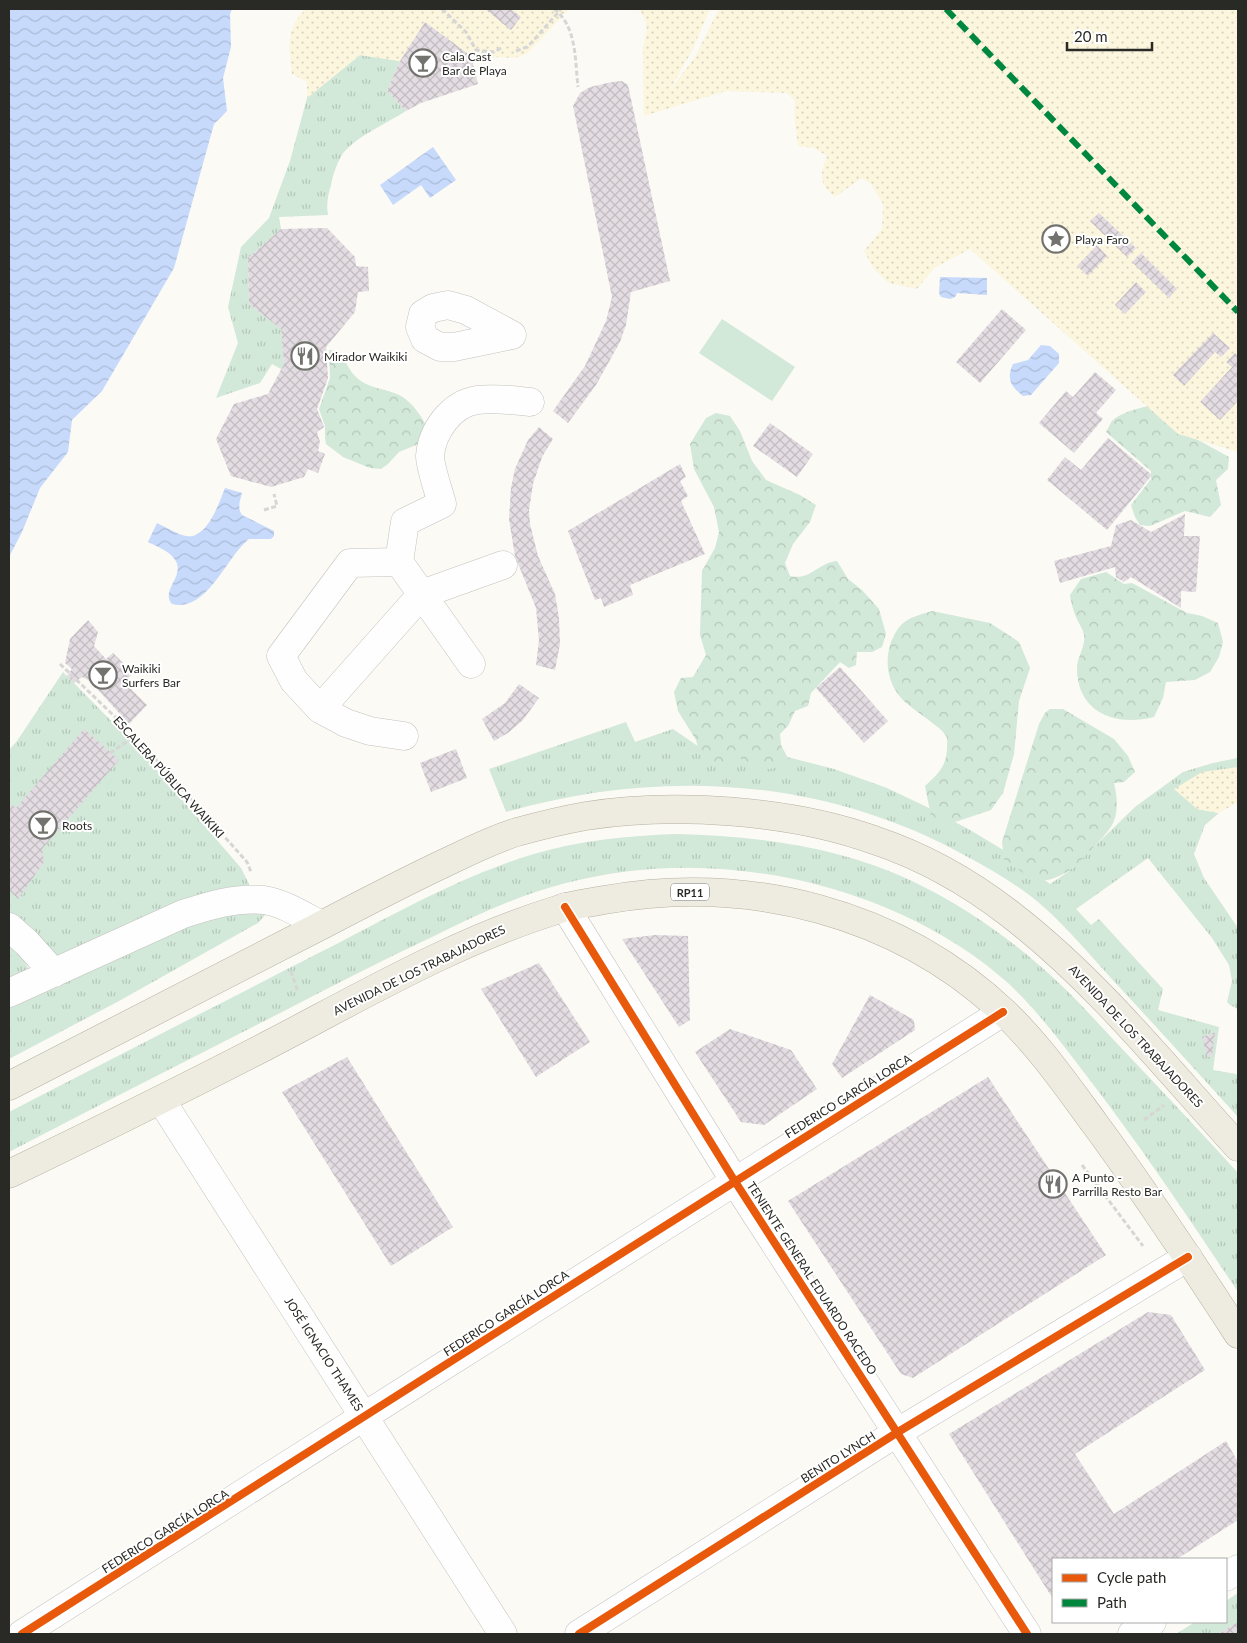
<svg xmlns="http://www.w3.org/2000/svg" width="1247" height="1643" font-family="Lato,sans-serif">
	<defs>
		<pattern id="grass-tufts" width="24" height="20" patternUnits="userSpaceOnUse" patternTransform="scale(1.25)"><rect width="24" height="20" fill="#d2e8d8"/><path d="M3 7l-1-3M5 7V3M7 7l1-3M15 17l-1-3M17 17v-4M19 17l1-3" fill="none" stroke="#b4c7b9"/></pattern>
		<pattern id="forest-crowns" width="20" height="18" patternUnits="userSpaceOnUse" patternTransform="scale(1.25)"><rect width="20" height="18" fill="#d2e8d8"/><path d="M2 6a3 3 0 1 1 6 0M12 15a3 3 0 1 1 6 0" fill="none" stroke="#b4c7b9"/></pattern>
		<pattern id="sand-dots" width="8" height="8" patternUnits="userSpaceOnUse" patternTransform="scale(1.25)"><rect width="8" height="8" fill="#fcf6de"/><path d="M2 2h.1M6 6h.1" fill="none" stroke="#d8d3be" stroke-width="1.8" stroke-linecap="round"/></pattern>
		<pattern id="water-waves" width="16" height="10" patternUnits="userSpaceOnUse" patternTransform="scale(1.25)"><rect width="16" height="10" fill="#c7dafb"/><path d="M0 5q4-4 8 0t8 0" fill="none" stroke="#abbbd7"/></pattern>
		<pattern id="building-cross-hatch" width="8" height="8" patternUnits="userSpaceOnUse" patternTransform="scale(1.25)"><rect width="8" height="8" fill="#e3dce2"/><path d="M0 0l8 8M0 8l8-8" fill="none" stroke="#c3bdc2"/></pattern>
	</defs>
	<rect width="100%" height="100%" fill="#fbfaf5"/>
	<path fill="url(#grass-tufts)" d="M360,55L400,61L387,91L406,111C386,124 360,134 344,152C338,160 333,174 331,185C328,195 326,205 328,215L279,217L281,229L248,258L249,304L281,329L284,364L281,369L272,364L260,383L216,398L238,343L228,307L241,247L269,218L290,161L307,98Z
		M63,672L135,745L241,868L249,884L250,893L63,961L9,916V750L17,741Z
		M626,722L635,742L673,729L702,749L768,752L834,769L887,788L929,808L970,830L1005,851L1050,884L1068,872L1135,807L1183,772L1213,763L1238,758V767L1232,769L1197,809L1219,813L1205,825L1194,854L1204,878L1238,928V1009L1230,1005L1227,1002L1232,981L1229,965L1212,938L1148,858L1076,909L1091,925L1099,919L1163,989L1158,1010L1219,1027L1213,1070L1236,1074L1238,1077V1117C1196,1071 1154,1024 1111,978C1090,955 1069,930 1046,909C1022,887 992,870 964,855C822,777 659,768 506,812L489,769Z
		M676,834C756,836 838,846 912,881C967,907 1018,944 1062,986C1084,1007 1104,1030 1125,1052C1163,1092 1201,1132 1238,1173V1292C1190,1220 1142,1148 1089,1079C1064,1046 1038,1011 1008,983C959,939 895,907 833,889C743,863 652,860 562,884C517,896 474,916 432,937C383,960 334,985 286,1010C194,1057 101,1104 9,1152V1112C107,1061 206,1011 305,960C380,923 454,878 534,854C581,840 628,836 676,834Z
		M239,910L267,913L258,923L119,1001L9,1059V1006L178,924Z
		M9,941L17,949L30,971L9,981Z
		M1238,1593V1622L1218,1634H1176L1195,1622H1226V1601Z"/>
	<path fill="url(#forest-crowns)" d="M329,350C344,351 346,367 355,376C367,389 386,388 401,396C413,403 422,417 428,429L421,443L399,452L388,464L381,469L370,468L343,457L326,444L325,437V426L319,409L330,378Z
		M1155,404L1180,430L1229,457L1228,469L1216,480L1221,505L1210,517L1185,511L1150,526L1140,525L1135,517L1131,505L1151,479V471L1106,432C1108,429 1110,424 1112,421C1122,411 1142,408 1155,404Z
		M716,413L730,416L740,431L752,461L766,480L800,495L816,505L810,522L793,544L785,563L790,576C811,581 817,563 837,561L848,579L862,590L879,609L886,634L882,647L872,652H857L856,665L849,668L840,662L811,693L808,706L795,711L788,726L780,734L781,745L791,764C766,769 763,775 740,758L733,765L716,764L700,755L696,740L678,711L674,692L681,678L693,677L706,655L700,635L702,571L715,548L719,532L714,507L694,469L690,444L706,418Z
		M1106,572L1124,584L1132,583L1187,613L1202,616L1218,623L1223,642L1219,657L1210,672L1195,680L1166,682L1163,698L1154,717C1116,727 1077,713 1077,668C1077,658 1086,645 1084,635C1083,629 1078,622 1076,617C1073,610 1071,602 1070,595L1081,579Z
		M932,611L990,623L1019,642L1030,668L1019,701L1014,754L1003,793L991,810L949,824L931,816L925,786C938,774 947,766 947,747C947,744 948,739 946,736C942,727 911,709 902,699C883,679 883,646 901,625C909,617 922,614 932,611Z
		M1050,709H1063L1114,739L1128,756L1135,772L1124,782L1114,783C1117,795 1119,813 1112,825C1108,833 1075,868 1067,872C1058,877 1047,882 1037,880C1028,878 1012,865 1004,859L1002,842L1039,724L1045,713Z"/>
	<path fill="url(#sand-dots)" d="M306,9H569L528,53L515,58L471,56L425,22L400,61L360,55L307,98V82L292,74C289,48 285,28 306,9Z
		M637,9H710L692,51L669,91L695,57L719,9H1238V452L1178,434L970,249L934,268L917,289L889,283L874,269L864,251L882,229L883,204L871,184L862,178L835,197C818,184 820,175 827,156L814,148L798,146L794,115L795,101L787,93L726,91L644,116L643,48L647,31L645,20L641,12Z
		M1238,767V802L1219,813L1197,809L1174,789L1202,772Z"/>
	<path fill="#d2e8d8" d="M722,319L795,367L772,401L699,353Z"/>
	<path fill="url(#water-waves)" d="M9,9H232L230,14L231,47L223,78L227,111L214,124L174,268L102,391L72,420L68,452L40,488L22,532L9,557Z
		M433,147L456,180L430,198L421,185L393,205L380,185Z
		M940,277L987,278V295L957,293L955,297L950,299L941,297L939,293Z
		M1041,345L1050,346L1059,354V363L1031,395L1023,396C1011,387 1006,378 1013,364L1028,360Z
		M225,488L242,493C240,501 237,507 242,515L274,531V536L271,539H249C226,557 207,613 172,604C159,589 190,574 172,556C166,550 156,546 148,542L157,523C166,527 176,534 186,536C207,540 219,503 225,488Z"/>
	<path fill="url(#building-cross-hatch)" d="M485,9H511L521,17L511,30Z
		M425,22L471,56L478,84L421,103L406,111L387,91L400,61Z
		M622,81L628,85L670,281L631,292L626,325L620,342L596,385L568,423L553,411L585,366L606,321L612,297L573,106L580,93L590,87L612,82Z
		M1099,213L1136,248L1127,257L1090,221Z
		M327,228L355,257L356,266L368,267L369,291L358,292L355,312L326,347L328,378L317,409L324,427L317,432L320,442L318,451L325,454L318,473L308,469L304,477L271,487L231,476L216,439L234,404L268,394L284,364L281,329L249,304L248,258L281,229Z
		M1097,245L1107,256L1088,276L1077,266Z
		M1141,253L1177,289L1169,298L1132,262Z
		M1136,282L1146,292L1125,314L1115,305Z
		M1002,309L1026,330L980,383L956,362Z
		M1213,333L1230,348L1221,357L1215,352L1184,386L1173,375Z
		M1235,353L1238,356V401L1220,420L1200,402L1232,367L1226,362Z
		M1095,372L1116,390L1096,413L1103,419L1074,453L1039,423L1066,391L1073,397Z
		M770,423L813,454L797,477L753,446Z
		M539,427L553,439L542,457L533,484L529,510L530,524L538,556L555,594L559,618L560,644L555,670L536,665L539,640L536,608L515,556L509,519L511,488L515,469L528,440Z
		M1108,438L1152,475L1107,530L1047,480L1065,457L1081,470Z
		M680,464L686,477L680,481L688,496L681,501L705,554L630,585L633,595L604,607L601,598L595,600L568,531Z
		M1185,514L1184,536H1200L1196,592L1181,591V608L1131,577L1124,582L1116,577L1115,567L1060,583L1054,561L1111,546L1116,525L1131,520L1151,532Z
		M88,620L98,632L94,646L106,659L113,653L133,673L124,682L147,705L129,724L90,681L82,677L74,683L67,676L72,669L65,663L70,639Z
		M840,667L888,721L864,743L816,688Z
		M519,684L539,698L523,720L508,733L494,741L482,719L505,703Z
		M84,729L119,760L42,849L44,862L18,899L9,890V803L16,808Z
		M456,749L467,778L431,792L420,763Z
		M655,935L688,936L690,1020L679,1027L622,939Z
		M539,963L590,1042L536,1077L481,989Z
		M870,995L914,1020L915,1030L842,1078L832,1064Z
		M730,1029L791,1050L817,1089L764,1125L741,1122L695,1052Z
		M1215,1032L1212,1056L1208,1058L1202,1037Z
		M347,1057L453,1227L391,1266L282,1092Z
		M988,1077L1106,1255L913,1378L901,1374L788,1201Z
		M1148,1312L1171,1315L1205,1370L1075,1454L1114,1514L1226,1441L1238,1462V1520L1177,1559H1053V1599L949,1434Z
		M1238,1622V1634H1218Z"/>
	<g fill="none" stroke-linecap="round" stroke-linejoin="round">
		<g stroke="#c3c2bf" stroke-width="29">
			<path id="minor" d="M448,305L466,310L512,335L454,347H440L425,339L420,327L423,314L433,308Z
				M399,562L350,563L281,656L294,681L320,709L346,723L370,731L404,736
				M471,664L399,562L405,522L442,504C439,492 430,467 430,456C432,431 451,404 477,400C495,398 512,400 530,402
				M320,709L422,594L503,565
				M565,907L734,1180L1027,1634
				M9,927L27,943L54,973
				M9,993L183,914C208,906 236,897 264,900C284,903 304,916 321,925
				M161,1100L503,1634
				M1226,1577L1238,1569
				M22,1634C349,1427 675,1217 1003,1012
				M579,1634L898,1432L1188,1257
				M1132,1634L1152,1622"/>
		</g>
		<g stroke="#b7b0a0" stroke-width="29">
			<path id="major" d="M9,1086C114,1032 219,978 324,924C366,902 408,880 451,860C472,850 494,839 517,832C539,826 563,820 586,816C673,802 791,810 874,840C922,856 970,883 1010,914C1097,981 1165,1067 1238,1147
				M9,1174C96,1132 183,1089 270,1044C364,995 458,940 560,909C574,904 590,903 604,900C748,874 899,912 1006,1014C1040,1047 1067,1086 1095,1124C1145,1192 1192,1263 1238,1334"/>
		</g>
		<path stroke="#d6d6d5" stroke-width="3" stroke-dasharray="5 2.5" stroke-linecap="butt" d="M442,9L466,32L476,50L494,52L501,48
			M554,9C577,26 575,61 578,87
			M516,51L527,47L532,42L561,9
			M264,510L277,506L274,494
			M60,664L135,736L247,862L251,872
			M110,753L135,736
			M291,971L298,992
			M1144,1120L1164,1105
			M1082,1165L1143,1246"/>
		<use href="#minor" stroke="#fefefe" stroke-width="28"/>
		<use href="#major" stroke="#eeebe1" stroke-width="28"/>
		<path stroke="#00873e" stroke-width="6" stroke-dasharray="12 6" stroke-linecap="butt" d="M946,9L1238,312"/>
		<g stroke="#fff" stroke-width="11">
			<path id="cycleway" d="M565,907L734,1180L1027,1634
				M22,1634C349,1427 675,1217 1003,1012
				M579,1634L898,1432L1188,1257"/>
		</g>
		<use href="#cycleway" stroke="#e8590c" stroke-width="8"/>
	</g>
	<defs>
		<g id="bar-ring" transform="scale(1.4375)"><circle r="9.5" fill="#fff" stroke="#72726e" stroke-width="1.5"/><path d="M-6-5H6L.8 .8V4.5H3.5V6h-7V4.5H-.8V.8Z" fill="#72726e"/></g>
		<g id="sight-ring" transform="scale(1.4375)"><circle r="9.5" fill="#fff" stroke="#72726e" stroke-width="1.5"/><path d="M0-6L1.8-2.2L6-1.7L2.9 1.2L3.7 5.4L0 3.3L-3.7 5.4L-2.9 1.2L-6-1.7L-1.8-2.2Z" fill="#72726e"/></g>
		<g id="restaurant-ring" transform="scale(1.4375)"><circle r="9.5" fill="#fff" stroke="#72726e" stroke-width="1.5"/><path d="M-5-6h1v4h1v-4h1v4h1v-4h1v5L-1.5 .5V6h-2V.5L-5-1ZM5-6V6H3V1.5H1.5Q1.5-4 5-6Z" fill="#72726e"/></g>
	</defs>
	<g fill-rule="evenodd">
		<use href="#bar-ring" x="423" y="63"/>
		<use href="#sight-ring" x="1056" y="239"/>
		<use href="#restaurant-ring" x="305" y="356"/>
		<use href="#bar-ring" x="103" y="675"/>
		<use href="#bar-ring" x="43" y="825"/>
		<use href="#restaurant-ring" x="1053" y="1184"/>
	</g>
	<g text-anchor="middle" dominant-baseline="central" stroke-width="4" stroke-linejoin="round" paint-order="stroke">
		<rect fill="#fff" stroke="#696966" stroke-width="1" x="671" y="883.5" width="38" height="17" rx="4"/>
		<g font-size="11" font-weight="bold" fill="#292925">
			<text x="690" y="892">RP11</text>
		</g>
		<g font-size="12" fill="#292925" stroke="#fff" text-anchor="start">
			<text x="442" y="56">Cala Cast<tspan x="442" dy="14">Bar de Playa</tspan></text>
			<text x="1075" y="239">Playa Faro</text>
			<text x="324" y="356">Mirador Waikiki</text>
			<text x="122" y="668">Waikiki<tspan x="122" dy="14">Surfers Bar</tspan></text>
			<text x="62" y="825">Roots</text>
			<text x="1072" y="1177">A Punto -<tspan x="1072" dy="14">Parrilla Resto Bar</tspan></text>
		</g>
		<g font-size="12" fill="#292925" stroke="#fff">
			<text transform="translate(169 777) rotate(48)">ESCALERA PÚBLICA WAIKIKI</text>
			<text transform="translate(419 970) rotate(-26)">AVENIDA DE LOS TRABAJADORES</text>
			<text transform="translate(1136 1036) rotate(47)">AVENIDA DE LOS TRABAJADORES</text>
			<text transform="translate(848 1096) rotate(-32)">FEDERICO GARCÍA LORCA</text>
			<text transform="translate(812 1278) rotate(57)">TENIENTE GENERAL EDUARDO RACEDO</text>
			<text transform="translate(506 1313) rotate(-33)">FEDERICO GARCÍA LORCA</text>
			<text transform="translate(324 1354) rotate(57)">JOSÉ IGNACIO THAMES</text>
			<text transform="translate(838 1457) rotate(-32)">BENITO LYNCH</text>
			<text transform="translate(165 1531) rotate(-32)">FEDERICO GARCÍA LORCA</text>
		</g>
	</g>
	<rect width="1247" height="1643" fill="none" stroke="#292925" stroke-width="20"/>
	<rect x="1052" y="1558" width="175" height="65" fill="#ffffff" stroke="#a9a9a8"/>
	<rect x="1062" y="1574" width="25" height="8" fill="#e8590c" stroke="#a9a9a8"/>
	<text x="1097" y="1583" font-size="15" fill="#292925">Cycle path</text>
	<rect x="1062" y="1599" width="25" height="8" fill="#00873e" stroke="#a9a9a8"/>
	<text x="1097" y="1608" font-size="15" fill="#292925">Path</text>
	<path d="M1067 42v8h85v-8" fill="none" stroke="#292925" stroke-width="2.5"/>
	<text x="1074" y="42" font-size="15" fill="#292925" stroke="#ffffff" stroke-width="4" paint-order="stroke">20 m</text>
</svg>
